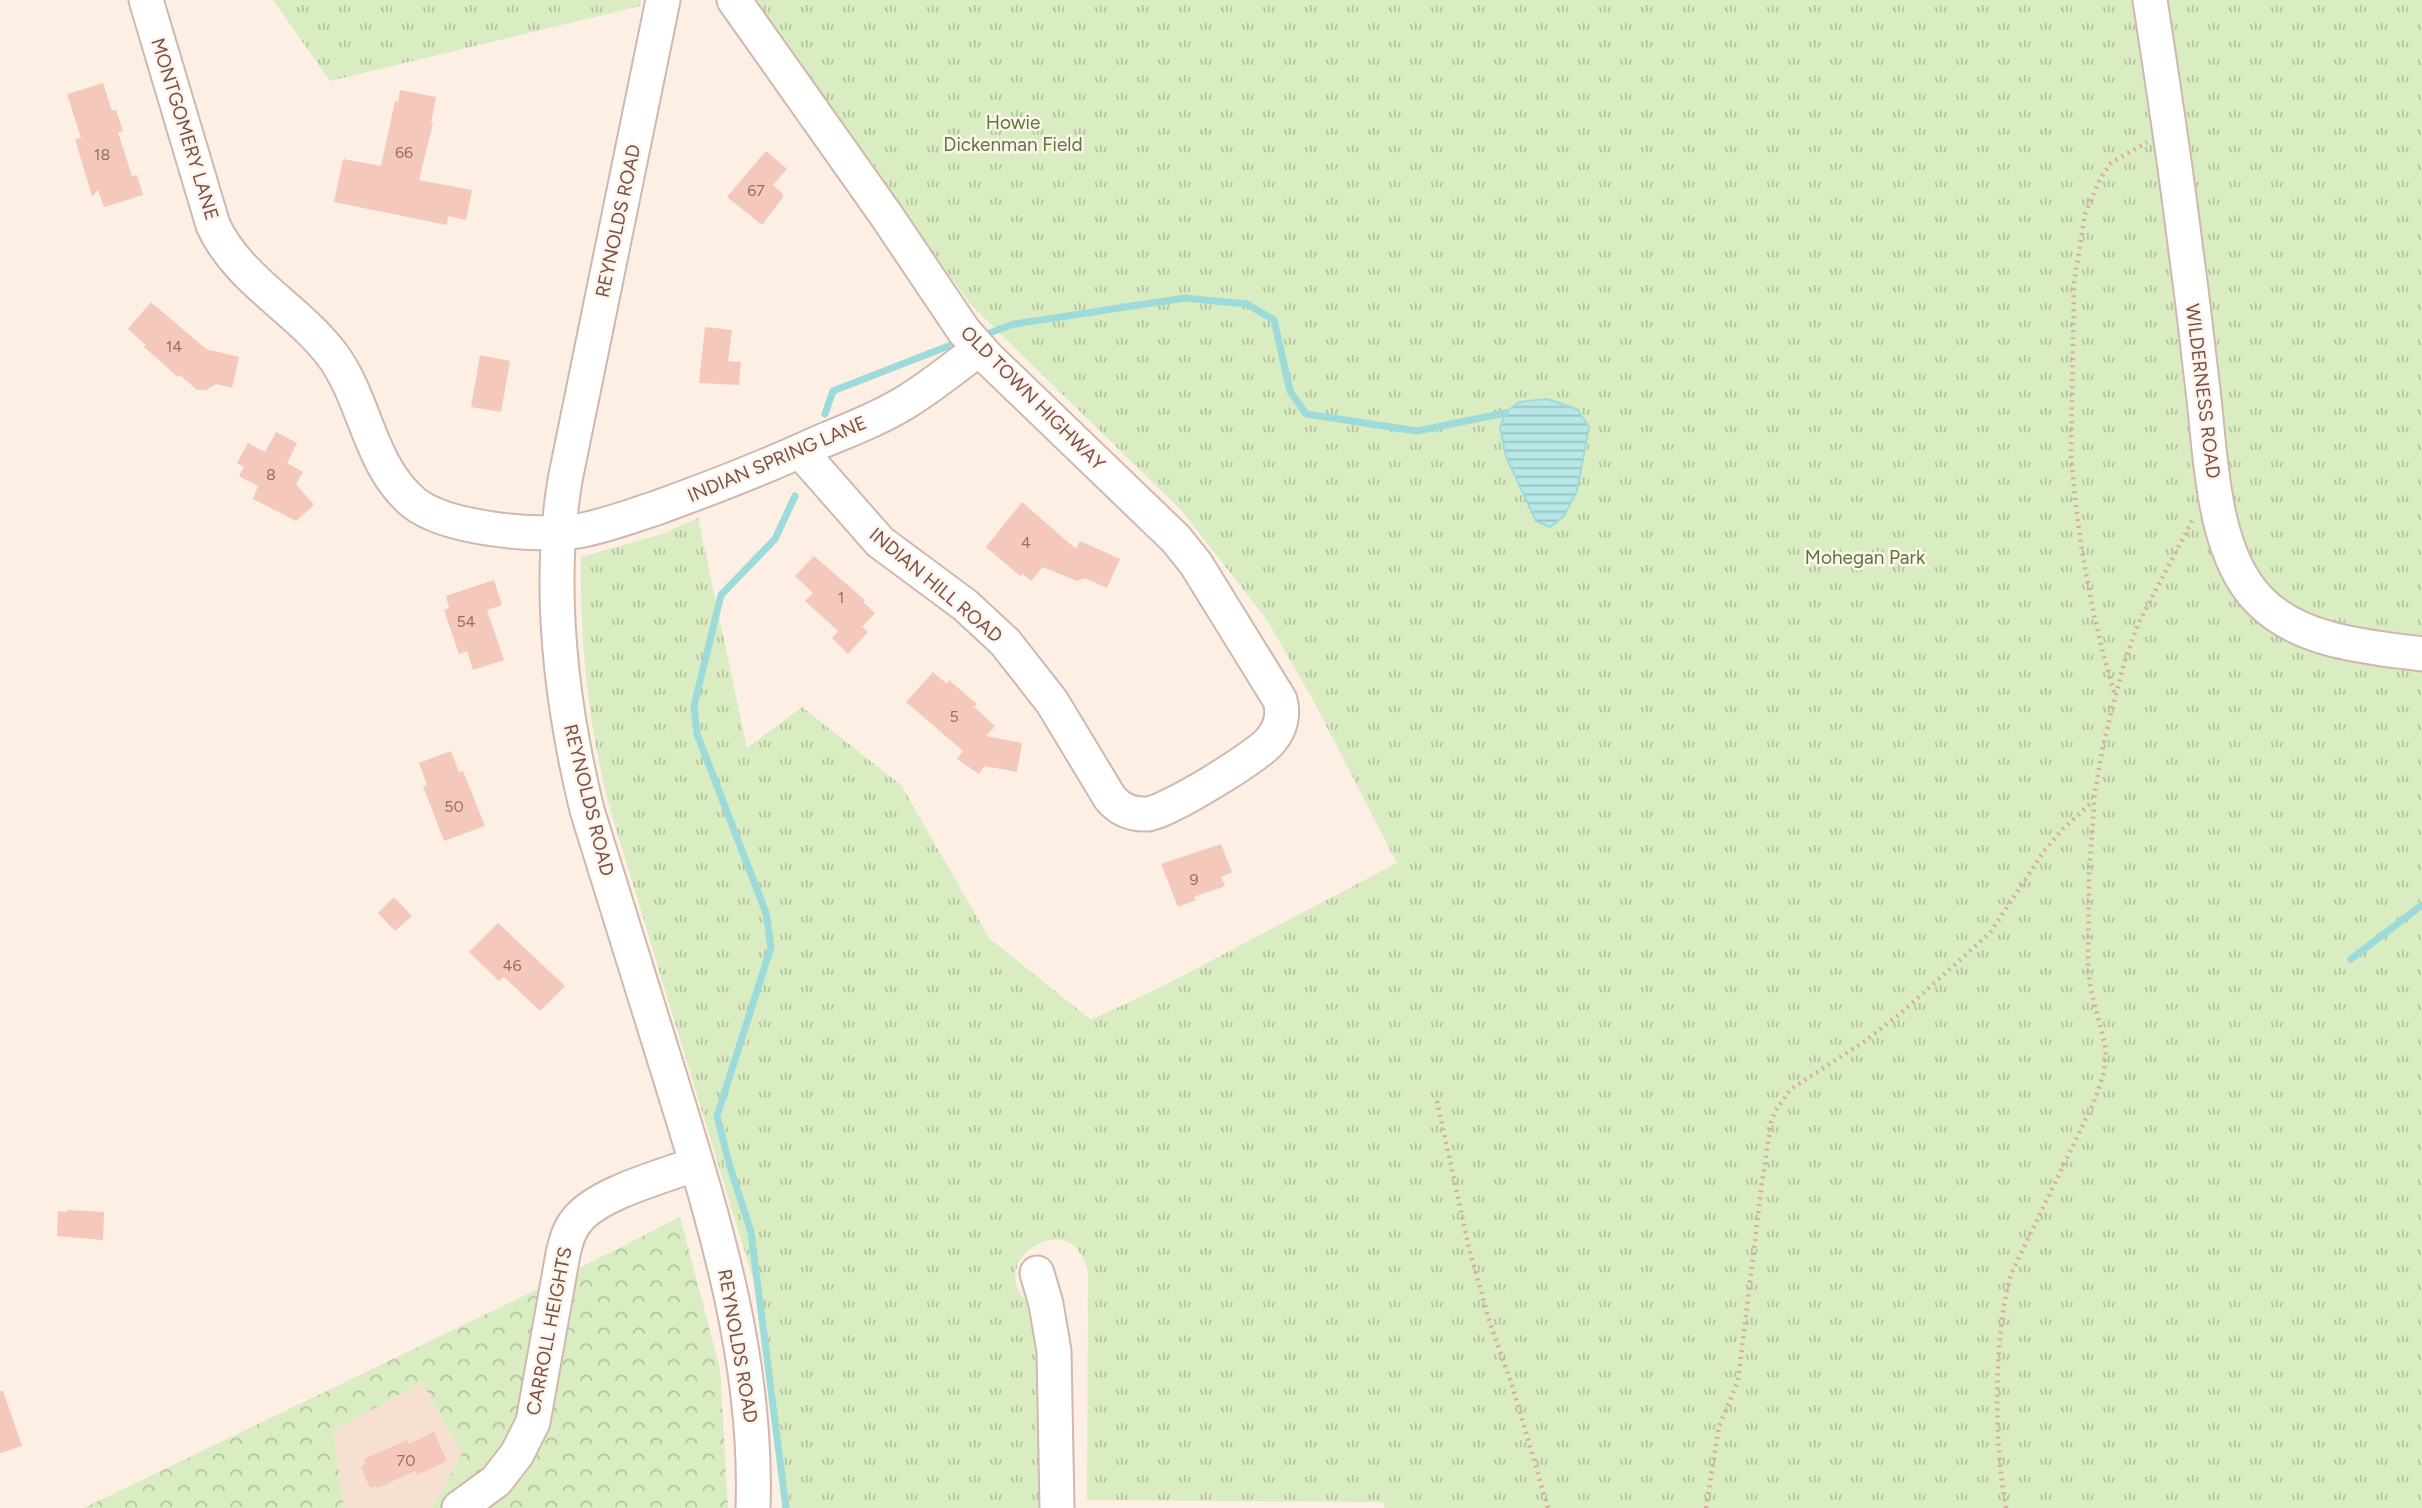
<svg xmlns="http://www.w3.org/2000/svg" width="2422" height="1508" font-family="Figtree,sans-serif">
	<defs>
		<pattern id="forest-crowns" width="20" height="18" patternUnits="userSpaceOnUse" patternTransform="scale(1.75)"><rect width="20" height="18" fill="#d9ecc2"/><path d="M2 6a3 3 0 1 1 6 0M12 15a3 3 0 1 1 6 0" fill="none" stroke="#b5c2a0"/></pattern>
		<pattern id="park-tufts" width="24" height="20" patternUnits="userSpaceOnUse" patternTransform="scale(1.75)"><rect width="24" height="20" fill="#d9ecc2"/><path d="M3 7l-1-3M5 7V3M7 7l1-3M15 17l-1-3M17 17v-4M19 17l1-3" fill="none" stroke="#b5c2a0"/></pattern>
		<pattern id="water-rules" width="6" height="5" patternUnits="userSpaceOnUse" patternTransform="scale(1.75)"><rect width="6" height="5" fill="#b7e8e7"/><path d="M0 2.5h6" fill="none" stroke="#9abebd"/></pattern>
	</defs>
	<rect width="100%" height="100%" fill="#fdefe4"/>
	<path fill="#f5e0d2" d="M422,1382L462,1454L432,1508H344L333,1431Z"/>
	<path fill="url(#forest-crowns)" d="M680,1217L720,1369L728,1508H432L462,1454L422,1382L333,1431L344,1508H84L532,1292Z"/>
	<path fill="url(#park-tufts)" d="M273,0H641L640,6L330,81Z
		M755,0H2422V1508H1385L1383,1502L1087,1500L1088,1272C1071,1197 972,1270 1037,1309L1045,1508H782C782,1431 773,1357 754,1282L611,812C588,728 580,643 581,557L662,534L698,518L747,748L802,707L901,785L989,938L1091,1020L1167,984L1397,863L1313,700L1267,620L1182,511L970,304Z"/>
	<path fill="url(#water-rules)" stroke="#9ddada" stroke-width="2" d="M1547,399L1577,409L1589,427L1577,491L1564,516L1550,527L1536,521L1506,457L1500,427L1505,413L1519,402Z"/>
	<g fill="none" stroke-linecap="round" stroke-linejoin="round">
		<path stroke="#9ddada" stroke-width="7" d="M989,333L1014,324L1185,298L1247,304L1274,320L1290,391L1306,414L1417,431L1505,413
			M825,414L833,391L951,345
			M2351,959L2422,905
			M786,1508L751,1232L730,1167L717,1116L771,947L766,913L697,734L694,706L721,595L775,539L795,496"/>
	</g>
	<path fill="#f4c8ba" d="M103,83L112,111L116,110L123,131L118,132L132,176L137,175L143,195L104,207L98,190L92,196L75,139L81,138L67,94Z
		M400,90L436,97L431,123H433L419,180L472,190L466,220L448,216L447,225L334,202L343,159L381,166L395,101L398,102Z
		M766,151L787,169L773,185L783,194V197L762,225L727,197Z
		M151,302L206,349L239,357L232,388L216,384L206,390H197L180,375L178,377L144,347L146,345L128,329Z
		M705,327L732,330L728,361L741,362L739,385L699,383Z
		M480,355L510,361L501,412L471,407Z
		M276,432L297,443L287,463L303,472L296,484L314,505L296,521L253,499L258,486L239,476L244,467L237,463L248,443L265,452Z
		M1022,502L1076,549L1080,541L1120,559L1107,588L1085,578L1077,581L1043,567L1031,581L1023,574L1020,576L986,547Z
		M814,556L865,600L863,602L875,613L862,627L868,632L848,654L832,638L838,631L805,601L813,593L795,576Z
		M494,580L502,605L487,610L504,660L473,670L467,651L459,654L444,610L449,608L446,596Z
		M933,672L947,684L949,680L977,704L974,707L995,726L986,736L1022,743L1017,772L985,766L979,774L957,759L963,751L906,702Z
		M451,751L459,772L463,771L485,826L444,841L423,786L427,785L419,763Z
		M1221,844L1232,872L1221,877L1225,886L1194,897L1196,900L1178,907L1161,864Z
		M394,897L412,916L395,931L378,913Z
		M498,923L565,986L540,1011L504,977L499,981L469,952Z
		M67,1210L104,1212L103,1240L57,1236L58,1211L67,1212Z
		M0,1391H3L22,1446L0,1453Z
		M434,1432L447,1461L417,1475L415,1471L378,1488L376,1486L370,1488L361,1467L366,1464L364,1459L407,1440L409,1444Z"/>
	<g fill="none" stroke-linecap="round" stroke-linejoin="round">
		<g stroke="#d1b7ac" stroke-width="37">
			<path id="minor" d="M146,0L213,225C238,280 297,308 333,356C366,401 369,466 414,503C447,529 538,537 578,531C606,526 632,516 659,507C711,488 761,469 811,446C843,432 877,420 906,402C932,386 955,367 979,349
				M663,0L565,480C547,589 561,703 587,810C616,904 646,999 675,1093C717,1229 758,1365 753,1508
				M734,0L886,215L964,331L987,357L1176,539L1196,564L1280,700C1284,714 1281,728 1271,740C1259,756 1167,812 1148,814C1132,815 1120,810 1110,798L1052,702L1005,642L965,605L880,542L800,451
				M2150,0C2163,84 2176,168 2186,252C2193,301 2198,350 2204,399C2211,461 2213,553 2259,600C2299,642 2368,647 2422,654
				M1037,1273L1046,1304L1054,1351L1057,1508
				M459,1508L496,1481L517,1454L533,1422L563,1254C566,1241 569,1229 578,1219C599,1193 664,1176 696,1164"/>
		</g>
		<path stroke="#d9ab9d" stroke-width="4.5" stroke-dasharray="2 5" stroke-linecap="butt" d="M2114,692C2091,615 2077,534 2071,454L2074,283L2085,214L2100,179L2111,163L2147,142
			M1437,1101L1469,1248L1489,1320L1512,1385L1548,1508
			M1706,1508L1719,1426L1738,1381L1762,1182L1771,1122L1775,1111L1791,1089L1865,1041L1901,1013L1990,933L2044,851L2063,829L2093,801
			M2006,1508C1994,1443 1993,1337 2011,1274L2094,1102L2104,1073L2106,1049L2091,990L2088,970L2089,875L2095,791L2104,741L2124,663L2138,624L2192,521"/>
		<use href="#minor" stroke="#fff" stroke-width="33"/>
	</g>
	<g text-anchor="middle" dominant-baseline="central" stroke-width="5" stroke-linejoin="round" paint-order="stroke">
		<g font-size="16" fill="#966f64">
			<text x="404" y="152">66</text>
			<text x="102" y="154">18</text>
			<text x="756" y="190">67</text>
			<text x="174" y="346">14</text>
			<text x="271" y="474">8</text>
			<text x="1026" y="542">4</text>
			<text x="841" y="597">1</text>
			<text x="466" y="621">54</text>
			<text x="954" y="716">5</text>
			<text x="454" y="806">50</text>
			<text x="1194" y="879">9</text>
			<text x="512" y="965">46</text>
			<text x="406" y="1460">70</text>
		</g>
		<g font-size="19" fill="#58783d" stroke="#fff4eb">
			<text x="1013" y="122">Howie<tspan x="1013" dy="22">Dickenman Field</tspan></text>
			<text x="1865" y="557">Mohegan Park</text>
		</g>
		<g font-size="19" fill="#775148" stroke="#fff4eb">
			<text transform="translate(185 129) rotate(73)">MONTGOMERY LANE</text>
			<text transform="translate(618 221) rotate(-78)">REYNOLDS ROAD</text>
			<text transform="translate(2203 391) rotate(83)">WILDERNESS ROAD</text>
			<text transform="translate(1033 398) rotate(45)">OLD TOWN HIGHWAY</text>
			<text transform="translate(777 459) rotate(-23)">INDIAN SPRING LANE</text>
			<text transform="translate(936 585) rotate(40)">INDIAN HILL ROAD</text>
			<text transform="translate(589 800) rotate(76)">REYNOLDS ROAD</text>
			<text transform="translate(549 1331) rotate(-79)">CARROLL HEIGHTS</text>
			<text transform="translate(738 1346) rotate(80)">REYNOLDS ROAD</text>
		</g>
	</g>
</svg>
